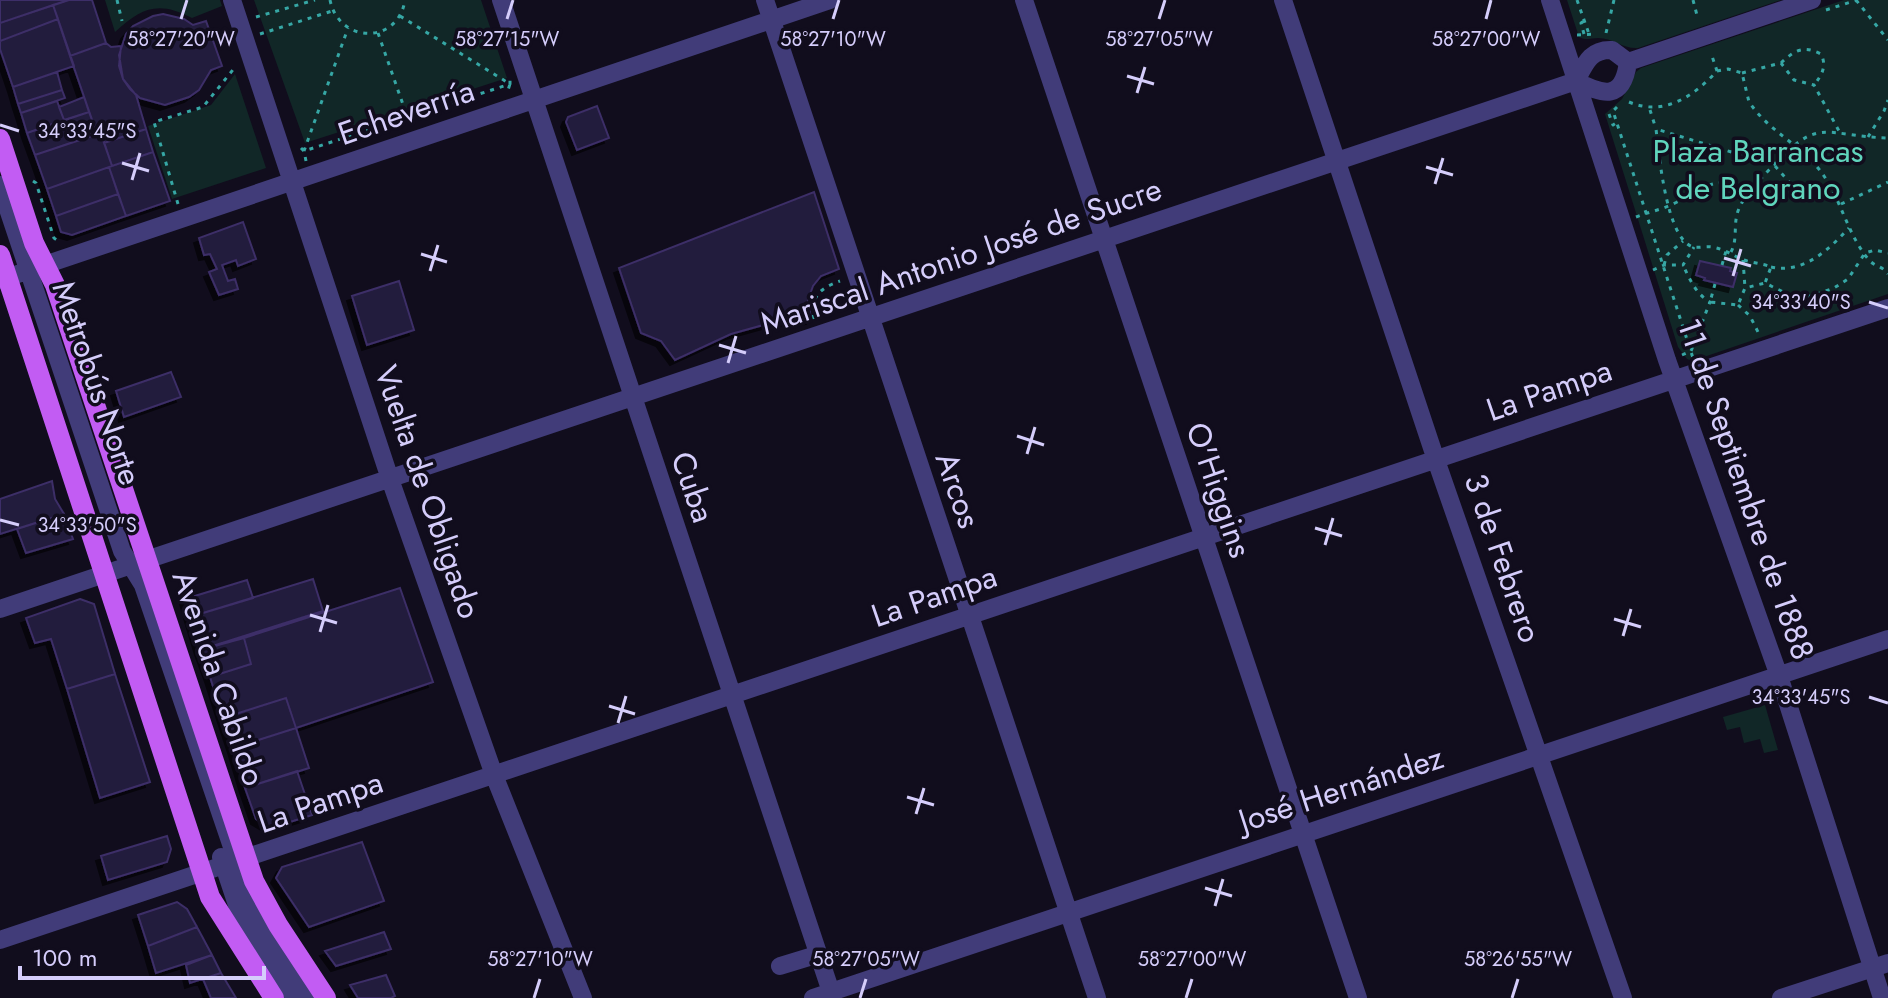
<svg xmlns="http://www.w3.org/2000/svg" width="1888" height="998" font-family="Jost,sans-serif">
	<defs>
		<filter id="shadow"><feDropShadow dx="-5" dy="5" stdDeviation="0" flood-color="#0009"/></filter>
	</defs>
	<rect width="100%" height="100%" fill="#110d1d"/>
	<path fill="#112727" d="M105,0H220L222,6L192,18C158,0 141,8 115,32Z
		M254,0H481L507,78L305,143Z
		M1567,0H1781L1638,48C1623,49 1613,38 1598,38C1590,38 1587,41 1579,37Z
		M1844,0H1888V294L1692,361L1687,359L1678,347L1605,114L1622,99L1636,72L1641,68Z
		M235,74L266,168L172,199L148,126L211,105Z
		M1765,705L1778,750L1764,753L1760,739L1744,743L1740,727L1727,730L1723,717Z"/>
	<path fill="#231b3d" stroke="#3c2f67" stroke-width="2" filter="url(#shadow)" d="M0,0H69L0,23Z
		M69,0H92L106,43L70,56L53,5Z
		M53,5L58,19L0,41V23Z
		M163,14L184,19L193,25L206,21L222,66L211,70L199,90L189,97L165,105L140,98L130,89L123,79L119,55L126,34L133,26L153,16Z
		M58,19L74,66L13,87L0,49V41Z
		M106,43L111,47L121,46L119,66L123,79L136,95L146,129L104,143L101,133L97,134L70,56Z
		M57,72L62,90L18,104L13,87Z
		M62,90L65,98L21,113L18,104Z
		M84,97L89,112L64,120L59,107Z
		M57,101L64,120L27,133L21,113Z
		M597,106L609,138L577,150L566,122L568,117Z
		M89,112L97,134L35,155L27,133Z
		M146,129L153,152L112,166L104,143Z
		M101,133L112,166L47,189L35,155Z
		M153,152L170,201L126,216L109,167Z
		M109,167L118,194L56,216L47,189Z
		M814,192L839,269L821,276L813,286L808,300L811,319L774,322L731,334L675,360L661,341L641,333L619,268Z
		M118,194L126,216L72,235L61,232L56,216Z
		M243,222L256,259L238,266L236,260L222,265L228,281L235,279L238,289L219,295L209,272L217,269L210,254L204,255L199,238Z
		M1700,261L1731,268L1730,271L1737,273L1733,287L1704,280L1705,278L1696,275Z
		M399,281L414,330L367,345L352,296Z
		M171,372L181,397L124,417L116,391Z
		M52,481L55,499L64,514L0,534V499Z
		M64,514L73,539L26,553L17,529Z
		M313,579L323,611L200,650L190,617Z
		M247,580L253,598L190,617L185,599Z
		M400,588L433,682L296,728L286,698L223,718L210,677L251,664L244,638Z
		M80,599L94,604L115,674L67,689L51,639L35,643L26,618Z
		M244,638L251,664L210,677L200,650Z
		M115,674L150,782L100,798L67,689Z
		M286,698L296,728L233,748L223,718Z
		M296,728L309,768L245,788L233,748Z
		M297,771L312,815L271,828L256,819L245,788Z
		M167,836L171,849L167,862L108,880L101,856Z
		M362,842L384,901L309,927L276,878L282,867Z
		M177,902L187,909L197,927L148,946L138,915Z
		M197,927L212,955L156,973L148,946Z
		M384,932L391,949L336,966L325,951Z
		M212,955L221,973L190,983L186,965Z
		M221,973L236,998H211L203,979Z
		M386,975L395,996L391,998H358L350,985Z"/>
	<g fill="none" stroke-linecap="round" stroke-linejoin="round">
		<path stroke="#36a7a5" stroke-width="3" stroke-dasharray="4 6" stroke-linecap="butt" d="M117,0L122,21
			M330,0C339,44 398,45 405,0
			M1577,0L1589,34
			M1693,0L1698,19
			M1856,0L1888,40
			M1826,10L1857,0
			M400,16L510,84L508,90
			M256,17L315,0
			M378,33L407,116
			M1606,33L1614,0
			M260,34L332,11
			M1584,34L1581,23L1584,21
			M1577,35L1597,34
			M1781,63C1795,50 1803,45 1821,54C1827,66 1822,75 1814,85
			M1717,71L1728,69L1742,73L1749,102L1755,110C1774,133 1800,146 1818,168C1841,196 1846,233 1869,260C1875,267 1883,266 1888,274
			M1742,73L1781,63L1794,80L1814,85L1839,131
			M1629,102C1664,117 1694,96 1717,71L1711,53
			M1617,107L1613,111L1693,358
			M1650,110L1656,129
			M1609,114L1613,125L1616,123
			M1868,137L1884,111L1888,100
			M301,148L304,151L510,84V80
			M306,161L304,151L348,28
			M33,181L36,183L54,238L60,242
			M1791,184L1774,165L1656,129C1659,153 1666,239 1693,247C1699,248 1706,246 1712,247C1723,249 1731,254 1741,259C1751,263 1762,263 1771,267L1765,283L1793,297L1811,296L1834,288L1848,279L1865,253L1875,250L1888,253
			M178,204L154,122L203,107L236,66
			M1841,204L1888,182
			M1636,217C1648,212 1661,210 1673,204C1709,187 1710,175 1751,189
			M1731,252C1738,239 1733,225 1738,211C1744,195 1757,183 1768,171C1820,114 1821,136 1888,138
			M1743,260L1745,288
			M1664,265L1667,255L1683,241
			M1722,265L1726,251
			M1771,267C1804,274 1828,250 1849,228
			M1653,270L1664,265H1683L1694,247
			M1715,284L1710,302L1738,305L1745,288L1765,283
			M1738,305L1750,316L1758,332
			M814,319C810,297 820,288 840,281
			M1682,355L1691,351L1710,302C1696,294 1690,280 1683,265"/>
		<path stroke="#413c79" stroke-width="18" d="M232,0L390,479L494,775L583,998
			M501,0L831,992
			M765,0L1097,998
			M1024,0L1358,998
			M1283,0L1436,460L1623,998
			M1550,0L1667,360L1779,676L1882,998
			M1628,62L1812,0
			M1576,81C1604,96 1623,100 1628,62
			M0,185L122,551L143,585L248,894L265,927L312,998
			M0,280L830,0
			M0,609L1576,81C1585,64 1590,49 1612,50L1628,62
			M221,857L240,914L295,998
			M0,940L1888,308
			M780,966L816,955
			M813,998L1888,639
			M1781,998L1888,963"/>
		<path stroke="#c25cf3" stroke-width="20" d="M0,139L34,243L55,285L254,881L278,925L326,998
			M0,255L210,897L274,998"/>
	</g>
	<path fill="none" stroke="#d5cdfb" stroke-width="3" d="M181,19L187,0M507,19L513,0M833,19L839,0M1159,19L1165,0M1486,19L1491,0M1127,76L1154,84M1137,93L1145,67M0,125L19,131M122,163L149,171M1426,167L1453,175M132,180L140,153M1435,184L1443,158M421,254L447,262M1724,258L1751,266M430,271L438,245M1733,276L1741,249M1869,302L1888,308M719,345L746,353M728,363L736,336M1017,436L1044,445M1027,454L1035,427M0,520L19,525M1315,528L1342,536M1325,545L1333,518M310,615L337,623M1614,619L1641,627M320,632L328,605M1623,636L1631,609M1869,697L1888,703M609,706L635,714M618,723L626,696M907,797L934,805M916,814L924,788M1205,888L1232,896M1215,906L1223,879M534,998L540,979M860,998L866,979M1186,998L1192,979M1512,998L1518,979"/>
	<g text-anchor="middle" dominant-baseline="central" stroke-width="7" stroke-linejoin="round" paint-order="stroke">
		<g font-size="32" fill="#d5cdfb" stroke="#110d1d">
			<text transform="translate(406 112) rotate(-19)">Echeverría</text>
			<text transform="translate(961 256) rotate(-19)">Mariscal Antonio José de Sucre</text>
			<text transform="translate(97 383) rotate(71)">Metrobús Norte</text>
			<text transform="translate(1549 390) rotate(-19)">La Pampa</text>
			<text transform="translate(693 487) rotate(71)">Cuba</text>
			<text transform="translate(1746 489) rotate(71)">11 de Septiembre de 1888</text>
			<text transform="translate(958 490) rotate(71)">Arcos</text>
			<text transform="translate(1219 490) rotate(71)">O'Higgins</text>
			<text transform="translate(428 492) rotate(71)">Vuelta de Obligado</text>
			<text transform="translate(1503 558) rotate(71)">3 de Febrero</text>
			<text transform="translate(934 596) rotate(-19)">La Pampa</text>
			<text transform="translate(219 678) rotate(71)">Avenida Cabildo</text>
			<text transform="translate(1341 789) rotate(-18)">José Hernández</text>
			<text transform="translate(320 802) rotate(-19)">La Pampa</text>
		</g>
		<g font-size="32" fill="#60d5bd" stroke="#110d1d">
			<text x="1758" y="151">Plaza Barrancas<tspan x="1758" dy="37">de Belgrano</tspan></text>
		</g>
	</g>
	<g font-size="20" text-anchor="middle" fill="#d5cdfb" stroke="#110d1d" stroke-width="7" stroke-linejoin="round" paint-order="stroke">
		<text x="181" y="46">58°27'20"W</text>
		<text x="507" y="46">58°27'15"W</text>
		<text x="833" y="46">58°27'10"W</text>
		<text x="1159" y="46">58°27'05"W</text>
		<text x="1486" y="46">58°27'00"W</text>
		<text x="87" y="138">34°33'45"S</text>
		<text x="1801" y="309">34°33'40"S</text>
		<text x="87" y="532">34°33'50"S</text>
		<text x="1801" y="704">34°33'45"S</text>
		<text x="540" y="966">58°27'10"W</text>
		<text x="866" y="966">58°27'05"W</text>
		<text x="1192" y="966">58°27'00"W</text>
		<text x="1518" y="966">58°26'55"W</text>
	</g>
	<path d="M20 966v12h244v-12" fill="none" stroke="#d5cdfb" stroke-width="4"/>
	<text x="32" y="966" font-size="24" fill="#d5cdfb" stroke="#110d1d" stroke-width="6" paint-order="stroke">100 m</text>
</svg>
